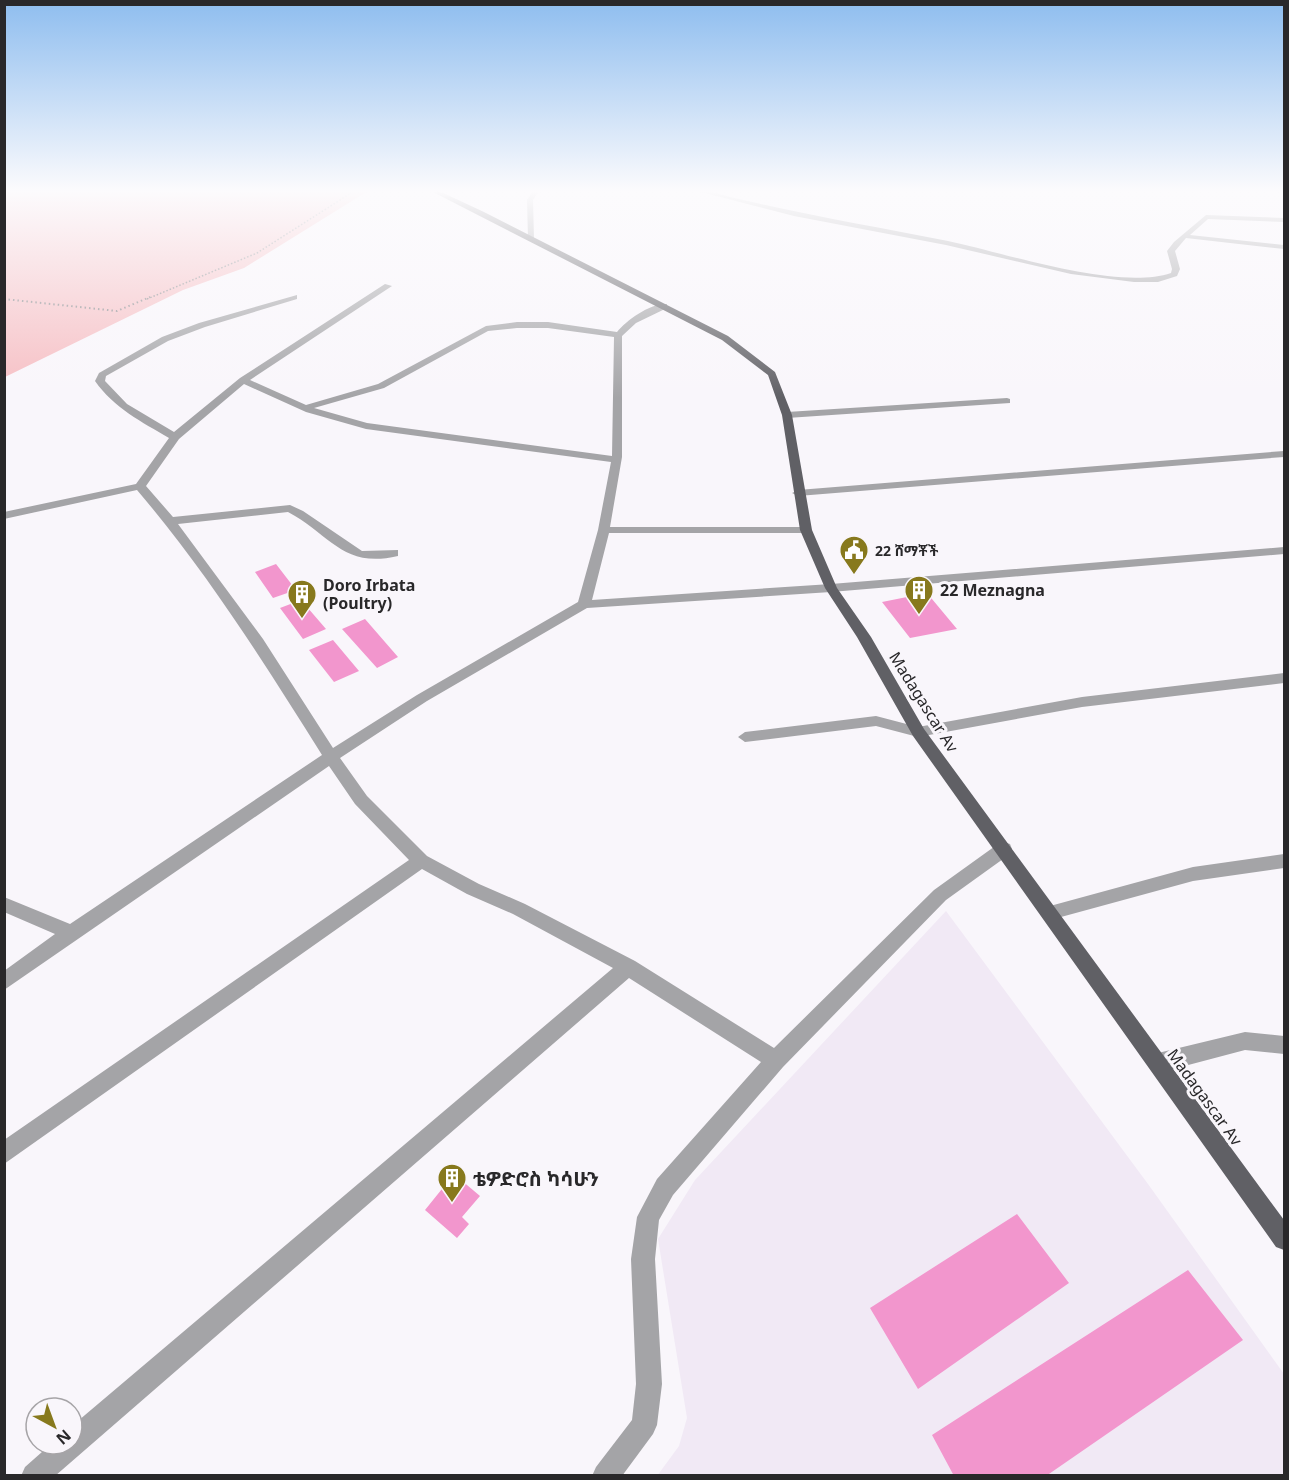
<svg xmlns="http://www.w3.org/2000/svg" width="1289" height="1480" font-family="'Noto Sans','Noto Sans Ethiopic',sans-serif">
	<rect width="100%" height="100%" fill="#f9f6fb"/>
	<path fill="#f1e9f5" d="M946,911L1148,1184L1284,1374V1475L657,1476L679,1446L687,1418L658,1239L695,1180Z"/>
	<path fill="#f6bec3" d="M5,191H368L244,268L183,290L5,377Z"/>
	<path fill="#f296cd" d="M276,564L296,590L273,598L255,572Z
		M927,593L957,629L910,638L882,602Z
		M301,600L326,629L303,639L280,608Z
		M365,619L398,657L377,668L342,629Z
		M333,640L359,671L334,682L309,650Z
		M454,1174L480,1196L462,1217L469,1224L457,1238L425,1210Z
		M1017,1214L1069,1283L918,1389L870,1308Z
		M1188,1270L1243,1340L1046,1476H954L932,1435Z"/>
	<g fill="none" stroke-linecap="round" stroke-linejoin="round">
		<path stroke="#888689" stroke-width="1.5" stroke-dasharray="1.5 2" stroke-linecap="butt" d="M147,299L257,253L351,193L337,191"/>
		<path stroke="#888689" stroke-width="2" stroke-dasharray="1.5 3" stroke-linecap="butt" d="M4,299L117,311L150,297"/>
		<path fill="#a4a4a7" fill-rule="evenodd" d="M533,191H539L533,200L534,239L531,241L528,239L527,200Z
			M697,191H707C787,212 867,225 948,241C1005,253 1117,291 1171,273L1172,269L1167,251L1174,242L1206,215L1284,218V222L1208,219L1190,235L1284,245V249L1186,238L1175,251L1180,269L1177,276L1158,282H1134L1071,274L946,245L794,216Z
			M385,284L392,286L250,380L306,405L378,384L486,326L517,322H548L617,332C627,320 650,303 667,304V308L636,323L622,336V457L610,527H806L812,530L806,533H609L592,600L831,584L1284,547V554L831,592L587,608L427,701L340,758L367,796L427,856L479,884L525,904L635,961L774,1048L934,890L998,844L1004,842L1010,844L1012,849L1010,854L946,900L783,1067L673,1195L659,1220L655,1259L662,1384L657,1425L653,1434L622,1476H592L596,1467L632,1420L636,1384L631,1259L637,1217L657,1179L761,1062L629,978L55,1476H21L25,1467L51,1444H72V1426L613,968L513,914L467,894L422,869L4,1164V1140L409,860L355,804L329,766L4,990V971L55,934L4,912V897L70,924L322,755C265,664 207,572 137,490L4,519V512L136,484L169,438C142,422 114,408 95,381L99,373L162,337L199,323L297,295V299L205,327L168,341L106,376L105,381L127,404L174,432L240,378ZM517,328H548L614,337L612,456L367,423L314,408L384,388L488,331ZM244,384L306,412L366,429L611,462L598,530L578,602L417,695L333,748L263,639L178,524L288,512C331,535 343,569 398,556V550L362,551L303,511L290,505L173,517L146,486L179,439Z
			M1007,398L1010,399V403L787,418L782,415L787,412Z
			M1284,451V457L798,496L792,493L798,490Z
			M1284,673V683L1082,707L918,737L876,726L745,742L738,737L745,732L876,716L918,727L1082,697Z
			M1284,854V868L1193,881L1050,920L1044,918L1041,913L1044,908L1050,906L1193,867Z
			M1245,1032L1284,1036V1054L1245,1050L1158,1073L1151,1070L1148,1063L1151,1056L1158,1053Z"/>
		<path fill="#606065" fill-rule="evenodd" d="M431,191H439L484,212L728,336L775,372L792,415L812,530L837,588L871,637L924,729L1284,1220V1250L1276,1247L913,736L857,637L825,588L800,530L782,415L768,375L722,340Z"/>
	</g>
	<linearGradient id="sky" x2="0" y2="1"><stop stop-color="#8ebdef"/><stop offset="0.48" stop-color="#fcfbfd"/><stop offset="1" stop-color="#fcfbfd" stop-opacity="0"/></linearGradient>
	<rect width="1289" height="398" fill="url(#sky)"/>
	<defs>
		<g id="civic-pin" transform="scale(1.5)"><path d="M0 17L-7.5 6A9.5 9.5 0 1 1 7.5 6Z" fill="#87791d" stroke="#f9f6fb"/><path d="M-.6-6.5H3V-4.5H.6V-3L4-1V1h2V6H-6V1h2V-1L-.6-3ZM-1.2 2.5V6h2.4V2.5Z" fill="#fff"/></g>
		<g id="building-pin" transform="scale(1.5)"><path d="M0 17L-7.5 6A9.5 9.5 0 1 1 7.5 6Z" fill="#87791d" stroke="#f9f6fb"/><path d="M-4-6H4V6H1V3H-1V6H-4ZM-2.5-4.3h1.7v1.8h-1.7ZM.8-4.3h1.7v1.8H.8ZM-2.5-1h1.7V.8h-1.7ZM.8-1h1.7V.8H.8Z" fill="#fff"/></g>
	</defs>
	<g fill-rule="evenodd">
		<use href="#civic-pin" x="854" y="550"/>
		<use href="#building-pin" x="919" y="590"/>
		<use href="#building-pin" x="302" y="594"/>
		<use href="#building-pin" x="452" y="1178"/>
	</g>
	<g text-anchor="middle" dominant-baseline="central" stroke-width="6" stroke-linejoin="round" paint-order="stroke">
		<g font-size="14" font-weight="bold" fill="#29282a" stroke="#f9f6fb" text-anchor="start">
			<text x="875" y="550">22 ሸማቾች</text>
		</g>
		<g font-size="16" font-weight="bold" fill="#29282a" stroke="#f9f6fb" text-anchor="start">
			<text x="323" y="585">Doro Irbata<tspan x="323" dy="18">(Poultry)</tspan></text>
			<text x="940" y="590">22 Meznagna</text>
		</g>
		<g font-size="16" fill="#29282a" stroke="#f9f6fb">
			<text transform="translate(924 702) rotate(58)">Madagascar Av</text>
			<text transform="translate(1205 1097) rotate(54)">Madagascar Av</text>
		</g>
		<g font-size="20" font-weight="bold" fill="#29282a" stroke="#f9f6fb" text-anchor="start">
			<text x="473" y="1178">ቴዎድሮስ ካሳሁን</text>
		</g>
	</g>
	<rect width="1289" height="1480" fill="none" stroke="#29282a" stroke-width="12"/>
	<g transform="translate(54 1426) rotate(139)"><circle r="28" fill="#f9f6fb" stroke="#a6a4a7" stroke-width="1.5"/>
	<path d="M0-4.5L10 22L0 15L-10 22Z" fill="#87791d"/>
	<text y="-9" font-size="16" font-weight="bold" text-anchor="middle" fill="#29282a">N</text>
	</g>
</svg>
